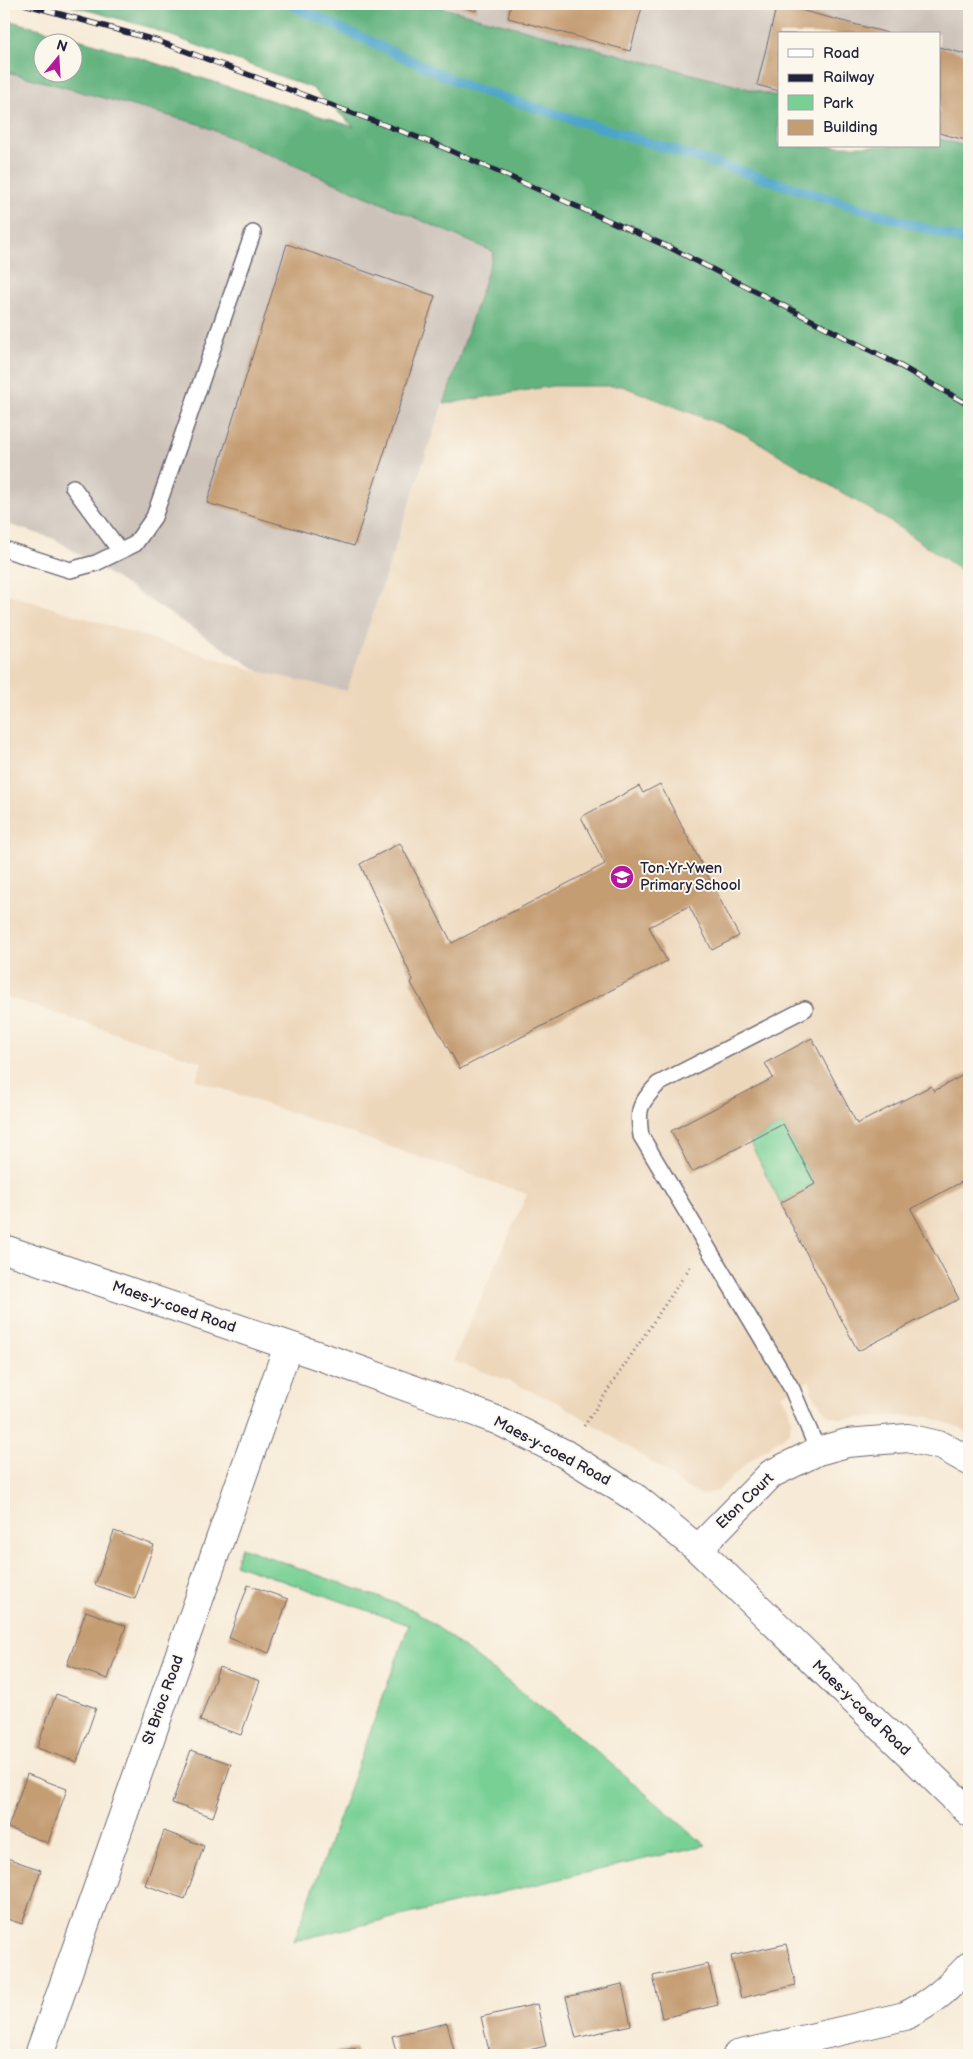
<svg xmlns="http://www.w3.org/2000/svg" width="973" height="2059" font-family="'Balsamiq Sans',sans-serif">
	<rect width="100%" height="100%" fill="#fbf7ec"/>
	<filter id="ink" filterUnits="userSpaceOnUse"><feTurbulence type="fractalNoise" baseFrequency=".02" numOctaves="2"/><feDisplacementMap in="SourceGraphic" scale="10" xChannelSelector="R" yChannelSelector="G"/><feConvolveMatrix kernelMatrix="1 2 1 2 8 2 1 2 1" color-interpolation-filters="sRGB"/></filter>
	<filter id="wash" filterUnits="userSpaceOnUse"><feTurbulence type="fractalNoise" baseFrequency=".0096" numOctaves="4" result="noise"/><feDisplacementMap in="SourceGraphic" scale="20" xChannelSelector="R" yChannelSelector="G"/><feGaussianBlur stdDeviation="1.12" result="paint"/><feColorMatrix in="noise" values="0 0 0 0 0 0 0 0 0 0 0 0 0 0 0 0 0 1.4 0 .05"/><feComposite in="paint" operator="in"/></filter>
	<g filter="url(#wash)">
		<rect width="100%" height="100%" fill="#f7ebd8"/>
		<path fill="#edd7bb" d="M552,386H622L743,433L886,519L969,575V1433L958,1427L929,1417L890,1416L841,1419L827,1415L812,1393L810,1381L781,1395L788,1405L791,1420L790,1432L748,1462L717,1491L702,1495L686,1488L663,1469L561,1404L501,1378L453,1361L527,1194L196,1080L202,1062L4,996V593L260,672L347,691L444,404Z"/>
		<path fill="#ccc2b9" d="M428,4H969V147L939,139V34H779V97Z
			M4,71L199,124L494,252L347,691L260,672L55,539L4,523Z"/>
		<path fill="#78d095" stroke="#4d7968" d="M783,1124L815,1184L780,1203L750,1142Z
			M241,1547L411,1609L423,1616L587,1743L705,1845L294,1941L409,1625L235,1564Z"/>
		<path fill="#62b27e" stroke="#426a5c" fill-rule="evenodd" d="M65,4H428L779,97V146H939V139L969,147V575L886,519L743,433L622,386H552L444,404L494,252L199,124L4,71V19L96,44L354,127L312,88L145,26ZM42,42H72V72H42Z"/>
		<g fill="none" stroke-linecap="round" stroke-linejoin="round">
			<path stroke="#4ca5c9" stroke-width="10" d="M289,4L466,86L969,242"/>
		</g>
		<g id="blocks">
			<path fill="#c59d73" d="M453,4H477L476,11Z
				M511,4H643L630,51L508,18Z
				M777,4L888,33V34H779V91L757,85Z
				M939,47L969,55V141L939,133Z
				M287,244L435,296L354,546L207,503Z
				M660,784L739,936L712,950L689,906L649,927L667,961L460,1069L411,983L413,980L360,864L400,843L452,943L605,864L581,817L639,786L643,793Z
				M812,1038L857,1124L931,1086L934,1091L969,1072V1178L911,1209L959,1299L858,1351L780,1203L815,1184L783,1124L692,1172L671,1131L773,1078L765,1063Z
				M114,1531L154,1545L135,1599L95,1585Z
				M248,1585L288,1599L269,1653L229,1638Z
				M86,1611L126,1626L108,1679L67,1665Z
				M219,1667L260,1681L241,1735L200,1721Z
				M56,1694L96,1708L77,1762L37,1748Z
				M191,1750L231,1764L213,1817L172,1803Z
				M27,1774L67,1789L48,1843L8,1828Z
				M164,1831L204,1846L185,1899L145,1885Z
				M4,1857L41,1870L22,1924L4,1918Z
				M786,1944L796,1985L741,1998L731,1956Z
				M4,1950L10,1952L4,1970Z
				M708,1964L718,2005L662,2018L653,1976Z
				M622,1984L631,2025L576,2038L566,1997Z
				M537,2004L546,2046L507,2055H490L481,2017Z
				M447,2023L455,2055H397L392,2036Z
				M355,2048L357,2055H325V2054Z"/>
		</g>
	</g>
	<g filter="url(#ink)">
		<use href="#blocks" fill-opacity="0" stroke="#6d6872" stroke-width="1"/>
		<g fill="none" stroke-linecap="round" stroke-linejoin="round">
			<g stroke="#6d6872" stroke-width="18">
				<path id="service" d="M73,487L120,551
					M4,549L70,570L96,563L135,544L154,517L253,233
					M805,1009L658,1084C639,1104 637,1109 641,1136L792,1389L818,1451"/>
			</g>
			<g stroke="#6d6872" stroke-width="30">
				<path id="minor" d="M698,1549L771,1474L818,1451L847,1443L908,1438L942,1446L969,1461
					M39,2055L288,1346
					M737,2055L905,2016C935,2001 947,1989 969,1966"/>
			</g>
			<g stroke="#6d6872" stroke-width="30">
				<path id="tertiary" d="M4,1249L343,1364L448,1402L499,1421L565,1454L637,1499L698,1549L969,1812"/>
			</g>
			<path stroke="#6d6872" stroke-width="3" stroke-dasharray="1 4" stroke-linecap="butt" d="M584,1426L690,1267"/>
			<use href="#service" stroke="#fff" stroke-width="15"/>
			<use href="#minor" stroke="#fff" stroke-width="28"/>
			<use href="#tertiary" stroke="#fff" stroke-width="28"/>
			<g stroke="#22223b" stroke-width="5.5">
				<path id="rail" d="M24,4L158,41L433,143L671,248L895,363L969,405"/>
			</g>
			<use href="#rail" stroke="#fbf7ec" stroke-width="4" stroke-dasharray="11" stroke-linecap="butt"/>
		</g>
	</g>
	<defs>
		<g id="school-disc" transform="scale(1.25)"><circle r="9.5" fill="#b5179e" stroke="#fbf7ec"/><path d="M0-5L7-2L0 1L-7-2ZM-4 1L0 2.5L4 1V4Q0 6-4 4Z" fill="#fff"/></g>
	</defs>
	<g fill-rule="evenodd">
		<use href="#school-disc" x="622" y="877"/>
	</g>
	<g text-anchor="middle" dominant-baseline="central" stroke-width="4" stroke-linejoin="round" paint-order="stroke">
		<g font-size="15" fill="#22223b" stroke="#fbf7ec" text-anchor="start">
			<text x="640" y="868">Ton-Yr-Ywen<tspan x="640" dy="17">Primary School</tspan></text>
		</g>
		<g font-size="15" fill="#22223b" stroke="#fbf7ec">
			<text transform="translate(174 1307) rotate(19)">Maes-y-coed Road</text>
			<text transform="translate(552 1451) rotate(28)">Maes-y-coed Road</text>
			<text transform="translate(745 1501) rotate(-44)">Eton Court</text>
			<text transform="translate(163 1700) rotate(-70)">St Brioc Road</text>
			<text transform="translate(861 1708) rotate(44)">Maes-y-coed Road</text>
		</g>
	</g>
	<rect width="973" height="2059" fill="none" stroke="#fbf7ec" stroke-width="20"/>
	<rect x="778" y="32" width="162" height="115" fill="#fbf7ec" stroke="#a4a2a5"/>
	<rect x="788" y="49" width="25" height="8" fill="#ffffff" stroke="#a4a2a5"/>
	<text x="823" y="58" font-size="15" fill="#22223b">Road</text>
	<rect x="788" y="74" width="25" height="8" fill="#22223b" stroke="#a4a2a5"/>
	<text x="823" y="82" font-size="15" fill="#22223b">Railway</text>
	<rect x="788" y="95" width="25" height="15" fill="#78d095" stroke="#a4a2a5"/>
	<text x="823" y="108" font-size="15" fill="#22223b">Park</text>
	<rect x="788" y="120" width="25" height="15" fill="#c59d73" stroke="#a4a2a5"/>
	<text x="823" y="132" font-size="15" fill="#22223b">Building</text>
	<g transform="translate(58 58) rotate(18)"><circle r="24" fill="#fbf7ec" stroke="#a4a2a5"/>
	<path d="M0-4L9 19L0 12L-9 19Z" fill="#b5179e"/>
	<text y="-8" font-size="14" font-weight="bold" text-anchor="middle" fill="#22223b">N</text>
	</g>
</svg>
